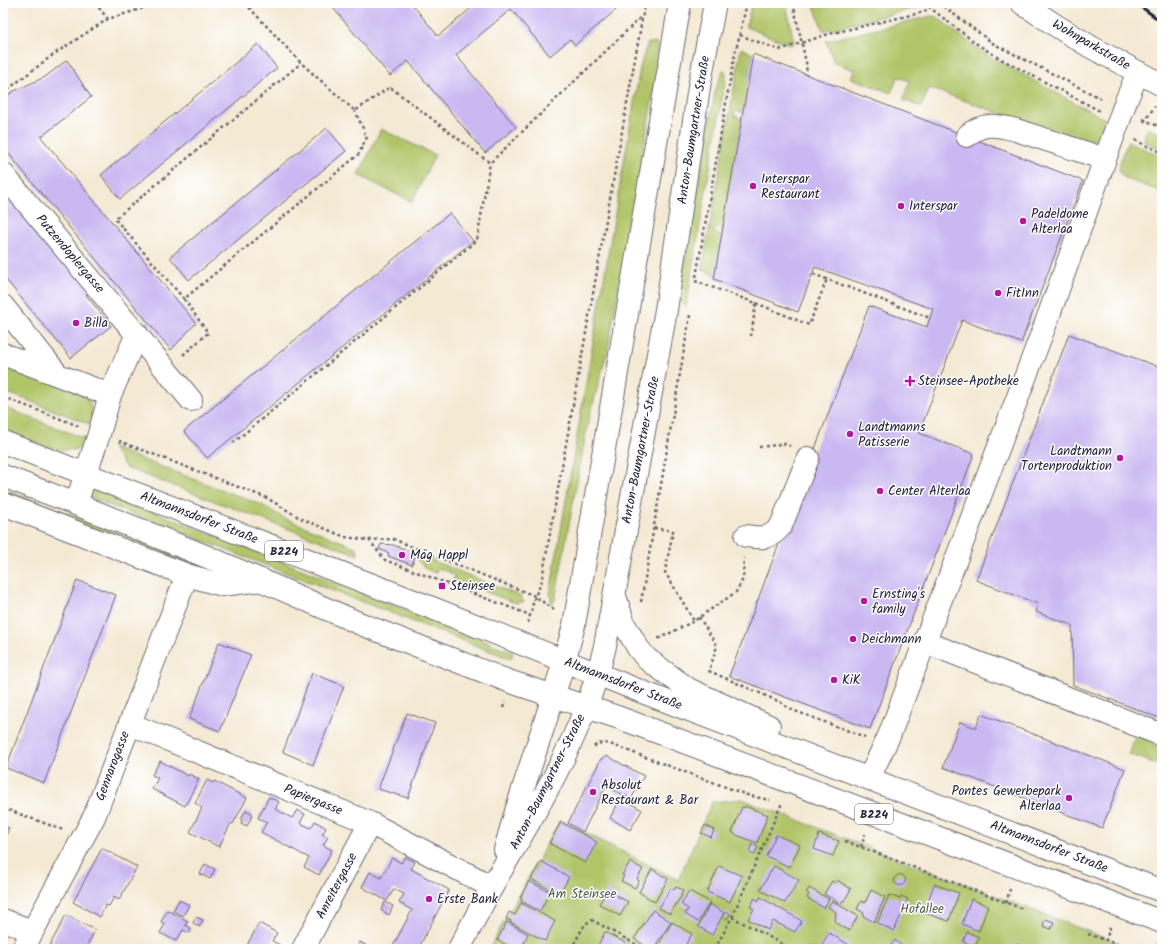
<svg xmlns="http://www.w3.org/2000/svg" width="1165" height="952" font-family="Kalam,sans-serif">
	<rect width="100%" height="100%" fill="#fff"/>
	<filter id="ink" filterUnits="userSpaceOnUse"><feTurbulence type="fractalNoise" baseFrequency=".025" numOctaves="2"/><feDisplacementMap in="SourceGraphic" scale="8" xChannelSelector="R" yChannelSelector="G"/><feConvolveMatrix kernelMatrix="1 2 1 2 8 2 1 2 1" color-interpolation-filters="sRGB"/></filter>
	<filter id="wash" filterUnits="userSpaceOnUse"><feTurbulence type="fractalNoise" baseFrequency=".012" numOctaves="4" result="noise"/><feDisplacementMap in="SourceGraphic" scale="16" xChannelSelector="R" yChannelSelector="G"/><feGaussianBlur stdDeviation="0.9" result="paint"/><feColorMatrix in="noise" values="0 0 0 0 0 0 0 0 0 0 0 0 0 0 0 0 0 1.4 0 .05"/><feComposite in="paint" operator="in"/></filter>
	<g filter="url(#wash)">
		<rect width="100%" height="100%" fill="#f4e9d3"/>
		<path fill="#b1c568" stroke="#6a7452" d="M752,3H786L794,43L791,45L746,27Z
			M813,3H915L920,7L824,31L822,28Z
			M931,16L937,17L971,44L987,55L1105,119C1106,122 1105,124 1104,128C1099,141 1090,142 1078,141L929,88L921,107L903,100L910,81L898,77L891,93L851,78L854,70L834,62L826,41Z
			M648,43H657L658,67L608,349L588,422L555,600L552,605L550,594L640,68L645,50Z
			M741,48L753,54L744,113L736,110L734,115L742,119L723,231L716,228L714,233L722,236L716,275L702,270Z
			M724,70L726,73V76L686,306L681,303L679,294L715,91L719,80Z
			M1148,128L1162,135V150L1145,142L1144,136Z
			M381,129L435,155L412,202L358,175Z
			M1128,141L1162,157V188L1160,191L1126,179L1121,174L1119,169L1120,162Z
			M3,364L86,395C90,405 95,415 92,425L3,391Z
			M3,407L86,439L82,448C56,456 27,439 3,430Z
			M112,448L262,505L284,518L357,548L358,555L126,468Z
			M91,487L513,652L511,659L88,497Z
			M3,489L216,570L217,576L3,495Z
			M419,555L520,596L524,602L516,603L453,580L455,575L438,568L435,573L426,569L417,560Z
			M1136,734L1155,744C1158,751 1158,757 1156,764L1129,754Z
			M742,799L1134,949H489L560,820L678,880L712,802Z"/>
		<g id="blocks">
			<path fill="#cab8f2" d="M329,3H411L438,36L477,3H624L575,45L570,39L550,56L511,9L456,55L516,127L485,153L408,61L390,76Z
				M258,44L277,68L120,199L101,175Z
				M753,54L1083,181L1021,343L962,320L919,433L974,454L870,729L729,676L869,306L927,327L933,309L815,267L798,312L714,279Z
				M67,60L91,97L41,137L196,323L171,350L3,147V100L12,92L45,77Z
				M327,128L346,151L189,280L170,257Z
				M3,185L91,291L86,295L111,326L71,358L3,276Z
				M450,213L473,241L207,458L184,431Z
				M1069,334L1162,368V719L1073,685L1072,625L1036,612L1038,604L976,580Z
				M381,544L393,545L416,553L412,565L388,556L389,553L379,549Z
				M77,580L116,595L44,783L6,768Z
				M219,642L251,655L220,731L189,719Z
				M312,673L344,686L313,765L283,752Z
				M407,713L435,723L408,798L378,789Z
				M981,714L1125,769L1102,828L943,767L960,722L976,728Z
				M607,756L644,776L631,799L606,786L583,832L568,823L601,759Z
				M160,761L188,776L189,774L199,779L185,806L152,789L158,778L152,775Z
				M207,780L213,783L214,781L247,798L233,824L231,823L219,847L190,832L202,808L195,803Z
				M269,797L279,802L275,809L292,818L297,810L305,814L300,823L311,828L315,821L326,828L322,834L328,837L323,845L332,850L319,875L304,867L309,858L261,832L267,822L258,818Z
				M621,798L642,810L630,830L610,818Z
				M745,806L768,815L757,843L734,834V833L732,832L742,807L744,808Z
				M246,810L253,814L247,826L241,823L242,820L241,819Z
				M561,822L597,842L585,863L549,843Z
				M705,825L714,830L711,837L701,833Z
				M3,826L9,828L3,843Z
				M819,834L839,841L833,856L814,849Z
				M776,835L800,845L790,867L766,856Z
				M752,844L758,847L754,855L749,852Z
				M102,848L137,867L119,900L114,897L109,906L106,905L100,917L73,902Z
				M405,857L415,862L411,869L449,890L418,949H399L393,946L412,910L399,903L404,894L394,889L387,901L362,887L370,872L381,878L392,858L401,863Z
				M541,861L569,877L559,895L531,879Z
				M630,862L643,869L637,879L639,881L635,888L621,881L624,876L622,875Z
				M205,864L215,869L210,879L200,874Z
				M719,866L742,876L730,902L707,892Z
				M774,866L799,880L785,903L760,890Z
				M652,869L668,879L655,902L639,892Z
				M894.5 880a5.5 5.5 0 1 1 11 0a5.5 5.5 0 1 1-11 0Z
				M837,880L851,889L844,901L843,900L841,904L824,894L832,881L835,883Z
				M529,881L550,892L540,911L521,901L523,899L520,898Z
				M934,884L959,893L949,921L924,913Z
				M676,887L683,890L681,894L682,895L670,914L659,908L671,888L674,890Z
				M809,888L829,899L824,908L807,898L809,894L806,892Z
				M608,889L611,890L610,892L628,902L620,916L599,904Z
				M871,890L885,897L874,922L863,916L864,913L857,909L861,901L865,903Z
				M689,891L710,902L698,922L685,914L688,909L681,904Z
				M889,895L900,899L901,896L908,899L894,931L877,923Z
				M760,897L802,921L795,932L773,921L768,930L748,919L754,909L750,907L755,898L758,901Z
				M971,899L988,906L979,931L962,924Z
				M179,900L189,905L183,916L173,911Z
				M832,901L858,916L849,931L835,922L836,912L828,907Z
				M385,902L393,906L389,915L381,910Z
				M521,903L555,921L545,941L510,922L511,921L506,919L509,912L515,915Z
				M710,904L724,913L712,935L698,926Z
				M167,910L188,921L185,925L191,928L189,933L183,930L176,941L160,933L165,924L161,922Z
				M653,910L671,922L653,949H650L634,939Z
				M727,911L730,914L727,919L723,917Z
				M66,915L95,930L85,949H52L49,947Z
				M196,917L203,920L199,927L193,923Z
				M1045,919L1054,922L1051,929L1043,926Z
				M507,922L528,934L521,949H515L497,940Z
				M672,922L692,934L683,949H656Z
				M259,923L277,933L272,941L280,945L278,949H245Z
				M605,932L626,943L622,949H596Z
				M967,932L979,937L975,947L963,942Z
				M829,933L851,946L849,949H819Z
				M895,940L906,949H888Z
				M360,942L367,946L365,949H356Z
				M1016,944L1030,949H1014Z"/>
		</g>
	</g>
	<g filter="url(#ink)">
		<use href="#blocks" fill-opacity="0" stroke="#6c6870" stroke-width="1"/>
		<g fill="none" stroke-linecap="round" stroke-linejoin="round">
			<g stroke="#6c6870" stroke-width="24">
				<path id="minor" d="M1022,3L1055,25L1091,47L1162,85
					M967,136C982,122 997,125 1016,130L1105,159
					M3,174L191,400
					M3,306L58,375
					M3,354L110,395L99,434L76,504
					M110,395L137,334
					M3,504L187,575L222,585L262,580
					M746,536C762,538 769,540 781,526L808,458
					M925,642L1162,735
					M130,724L370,823L492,887
					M869,778L889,736L1047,320L1126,101L1138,72
					M3,920L32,931
					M23,949L94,817L187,575
					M303,949L370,823"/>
			</g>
			<g stroke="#6c6870" stroke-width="24">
				<path id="major" d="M3,442L432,608L645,693L1162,891
					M3,476L76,504L215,560L361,624L511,682L620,718L1162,922
					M615,596L624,624L638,648L647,659L688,689L769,726
					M505,850C525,774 555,701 574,625L680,3
					M459,949C472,924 485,899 499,874C531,820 563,766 586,707C594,687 600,667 605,646L666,310L699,87L715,3"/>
			</g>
			<path stroke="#6c6870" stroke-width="2.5" stroke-dasharray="3 3" stroke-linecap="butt" d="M95,3L108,19
				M245,3L301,63L355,111L390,87L490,163L642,16
				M793,3L807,67L805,74
				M923,3L929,7
				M939,3L994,44L1102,99
				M740,35L779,50L829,34L924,12L929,7L977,44L999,58L1100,111
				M3,93L54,54L108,19L160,3
				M1143,119L1162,128
				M1144,122L1155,106
				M1135,140L1162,153
				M813,274L930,318
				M696,277L733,63L747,3
				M695,281L756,303L751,336
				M184,299L115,219L301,63
				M756,303L809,325L827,279
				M183,355L208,333L184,299L358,155L367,137L355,111
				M3,397L79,426
				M119,441L267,498L300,518L345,537L368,540L393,539L535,596L554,610
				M233,443L477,240L490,163
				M759,447L785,444L790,446
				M654,528L673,531L665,572L694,621
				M3,540L7,529
				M369,540L385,560L530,615
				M641,602L690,315
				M699,617L717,646L709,671L780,702L785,706L795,711L865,737
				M528,623L535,596L541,584L645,3
				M658,638H660L694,621L736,592L743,579L744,558
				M503,708L505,702
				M594,747C598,742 604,743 610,744L750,796L770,800
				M3,808L63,830
				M845,841L1023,909
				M861,847L865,834
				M1006,903L1010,889
				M732,917L782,803
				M1110,927L1106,940L1128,949
				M1088,934L1106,940
				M1155,945L1162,947
				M571,949L585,924L592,920L644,949
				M715,949L732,917L792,949"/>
			<use href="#minor" stroke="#fff" stroke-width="22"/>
			<use href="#major" stroke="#fff" stroke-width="22"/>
			<path stroke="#22223b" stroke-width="3" d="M1136,3L1162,22"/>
		</g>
	</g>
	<g fill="#b5179e" stroke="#fff" stroke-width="1.5">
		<circle cx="753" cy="186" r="4"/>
		<circle cx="901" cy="206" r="4"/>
		<circle cx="1023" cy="221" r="4"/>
		<circle cx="998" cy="293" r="4"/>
		<circle cx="76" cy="323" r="4"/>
		<path d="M908 375h4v4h4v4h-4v4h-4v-4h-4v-4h4z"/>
		<circle cx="850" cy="434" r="4"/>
		<circle cx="1120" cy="458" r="4"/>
		<circle cx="880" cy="491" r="4"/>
		<circle cx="402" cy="555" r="4"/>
		<rect x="438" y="582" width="8" height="8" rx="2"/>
		<circle cx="864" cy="601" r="4"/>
		<circle cx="853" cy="639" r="4"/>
		<circle cx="834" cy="680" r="4"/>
		<circle cx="593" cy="792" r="4"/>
		<circle cx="1069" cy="798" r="4"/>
		<circle cx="429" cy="899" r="4"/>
	</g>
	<g text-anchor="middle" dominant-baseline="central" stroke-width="3" stroke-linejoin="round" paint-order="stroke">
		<g fill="#fff" stroke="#646476" stroke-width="1">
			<rect x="265" y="541" width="38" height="20" rx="3"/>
			<rect x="855" y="804" width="38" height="20" rx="3"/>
		</g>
		<g font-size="12" font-weight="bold" fill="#22223b">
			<text x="284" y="551">B224</text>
			<text x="874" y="814">B224</text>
		</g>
		<g font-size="13" fill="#22223b" stroke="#fff">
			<text transform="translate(1091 45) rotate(30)">Wohnparkstraße</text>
			<text transform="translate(694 130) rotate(-81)">Anton-Baumgartner-Straße</text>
			<text transform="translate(70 254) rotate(50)">Putzendoplergasse</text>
			<text transform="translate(641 450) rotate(-79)">Anton-Baumgartner-Straße</text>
			<text transform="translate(199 518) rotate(21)">Altmannsdorfer Straße</text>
			<text transform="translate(623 684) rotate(21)">Altmannsdorfer Straße</text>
			<text transform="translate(113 766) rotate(-69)">Gennarogasse</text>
			<text transform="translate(548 782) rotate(-63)">Anton-Baumgartner-Straße</text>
			<text transform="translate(313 800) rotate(22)">Papiergasse</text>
			<text transform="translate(1049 847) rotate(21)">Altmannsdorfer Straße</text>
			<text transform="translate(337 886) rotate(-62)">Anreitergasse</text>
		</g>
		<g font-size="13" fill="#22223b" stroke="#fff" text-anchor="start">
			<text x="761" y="179">Interspar<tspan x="761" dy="15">Restaurant</tspan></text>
			<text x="909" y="206">Interspar</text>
			<text x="1031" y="214">Padeldome<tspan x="1031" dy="15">Alterlaa</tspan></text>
			<text x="1006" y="293">FitInn</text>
			<text x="84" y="323">Billa</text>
			<text x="918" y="381">Steinsee-Apotheke</text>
			<text x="858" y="427">Landtmanns<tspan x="858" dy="15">Patisserie</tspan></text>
			<text x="1112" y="451" text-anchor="end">Landtmann<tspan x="1112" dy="15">Tortenproduktion</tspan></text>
			<text x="888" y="491">Center Alterlaa</text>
			<text x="410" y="555">Mäg Happl</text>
			<text x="450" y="586">Steinsee</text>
			<text x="872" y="594">Ernsting's<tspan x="872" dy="15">family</tspan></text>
			<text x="861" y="639">Deichmann</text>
			<text x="842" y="680">KiK</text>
			<text x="601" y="785">Absolut<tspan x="601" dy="15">Restaurant &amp; Bar</tspan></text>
			<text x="1061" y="791" text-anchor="end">Pontes Gewerbepark<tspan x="1061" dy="15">Alterlaa</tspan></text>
			<text x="437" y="899">Erste Bank</text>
		</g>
		<g font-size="13" fill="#545b4b" stroke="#fff">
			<text x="582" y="894">Am Steinsee</text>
			<text x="922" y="909">Hofallee</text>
		</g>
	</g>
	<rect width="1165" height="952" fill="none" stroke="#fff" stroke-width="16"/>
</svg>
